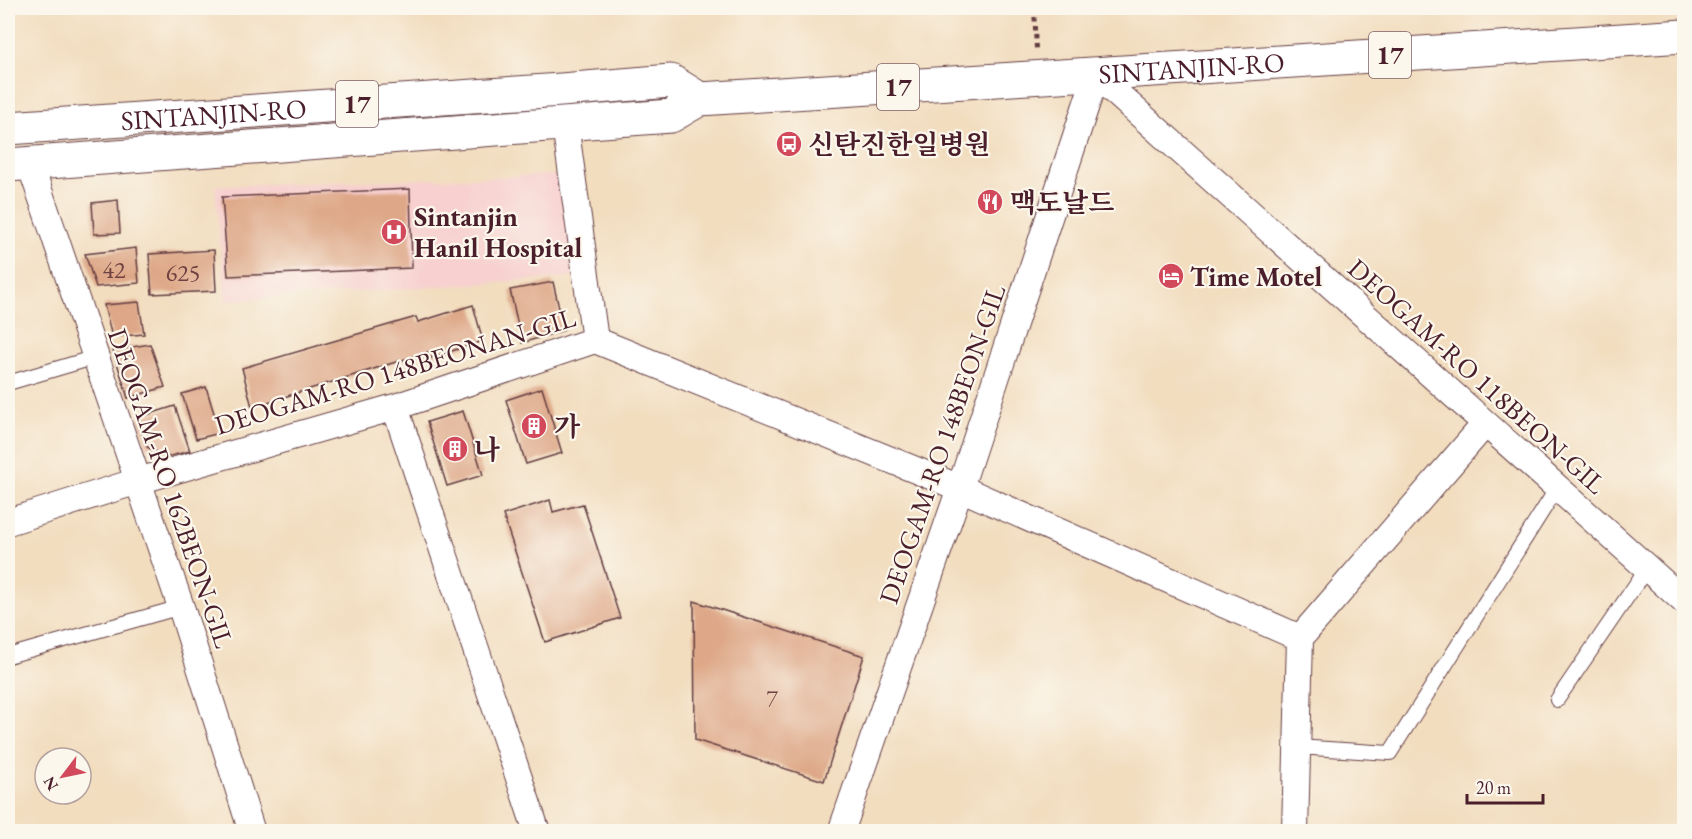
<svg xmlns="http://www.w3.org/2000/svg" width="1692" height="839" font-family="'EB Garamond','Noto Serif KR',serif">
	<rect width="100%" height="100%" fill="#fbf7ec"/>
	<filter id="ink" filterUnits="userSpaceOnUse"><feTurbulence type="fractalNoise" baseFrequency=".0167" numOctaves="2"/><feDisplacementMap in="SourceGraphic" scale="12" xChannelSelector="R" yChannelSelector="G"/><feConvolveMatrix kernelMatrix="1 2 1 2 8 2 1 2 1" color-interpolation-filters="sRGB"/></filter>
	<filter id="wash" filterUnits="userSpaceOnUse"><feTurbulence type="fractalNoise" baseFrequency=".008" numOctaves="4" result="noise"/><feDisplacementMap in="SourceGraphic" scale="24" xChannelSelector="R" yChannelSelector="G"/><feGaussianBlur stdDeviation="1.35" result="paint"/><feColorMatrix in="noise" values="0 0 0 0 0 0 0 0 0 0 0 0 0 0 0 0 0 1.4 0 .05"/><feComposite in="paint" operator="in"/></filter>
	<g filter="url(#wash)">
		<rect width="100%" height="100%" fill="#f2ddbf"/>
		<path fill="#f7d0cf" d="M560,175L575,277L226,301L215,186Z"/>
		<g id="blocks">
			<path fill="#dea888" d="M410,189L412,268L228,276L222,197Z
				M118,200L120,233L94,234L92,203Z
				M136,248L139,283L96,287L85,254Z
				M214,250L216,291L152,294L149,254Z
				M553,282L564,330L522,343L510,290Z
				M139,302L144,334L112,337L104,305Z
				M473,305L483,341L430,358L428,352L252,407L242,368L416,317L418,322Z
				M150,344L165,387L128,398L113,350Z
				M206,387L220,433L196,439L182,394Z
				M542,388L562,453L526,464L506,400Z
				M175,406L190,451L166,457L147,447L137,418Z
				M463,411L483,475L447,486L427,422Z
				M550,500L553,512L583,504L620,618L545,642L503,515Z
				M694,601L864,656L824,781L695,740Z"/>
		</g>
	</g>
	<g filter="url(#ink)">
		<use href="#blocks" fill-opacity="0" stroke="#633c41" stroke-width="1.5"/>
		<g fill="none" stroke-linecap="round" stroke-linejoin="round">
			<g stroke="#633c41" stroke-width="16">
				<path id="lane" d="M8,383L96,357
					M8,656L181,607
					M1557,700L1647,568
					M1297,747L1390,753L1557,488"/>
			</g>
			<g stroke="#633c41" stroke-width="28">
				<path id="street" d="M565,124L595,340
					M30,164L181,607L252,832
					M395,407L537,832
					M8,522L138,481L395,407L595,340L960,488L1300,638
					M841,832L960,488L1096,75L1684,601
					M1295,832L1300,638L1485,424"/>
			</g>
			<g stroke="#633c41" stroke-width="35">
				<g id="primary">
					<path id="s1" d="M8,128L561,90L671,81L700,99"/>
					<path id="s2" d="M8,165L671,116L700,99L1684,36"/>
				</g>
			</g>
			<path stroke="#633c41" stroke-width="4" stroke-dasharray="4.5 4.5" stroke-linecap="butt" d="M1034,8L1036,49"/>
			<use href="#lane" stroke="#fff" stroke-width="14"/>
			<use href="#street" stroke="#fff" stroke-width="26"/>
			<use href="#primary" stroke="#fff" stroke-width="33"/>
		</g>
	</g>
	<defs>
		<g id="bus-disc" transform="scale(1.35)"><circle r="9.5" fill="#d1495b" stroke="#fbf7ec"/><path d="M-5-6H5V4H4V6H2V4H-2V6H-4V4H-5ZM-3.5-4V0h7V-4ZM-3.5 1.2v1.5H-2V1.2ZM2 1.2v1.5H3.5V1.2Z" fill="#fff"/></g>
		<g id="restaurant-disc" transform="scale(1.35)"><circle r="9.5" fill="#d1495b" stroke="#fbf7ec"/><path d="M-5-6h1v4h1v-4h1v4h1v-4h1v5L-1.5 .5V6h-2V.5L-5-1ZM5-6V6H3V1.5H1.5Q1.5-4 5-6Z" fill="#fff"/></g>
		<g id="hospital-disc" transform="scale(1.35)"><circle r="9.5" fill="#d1495b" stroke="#fbf7ec"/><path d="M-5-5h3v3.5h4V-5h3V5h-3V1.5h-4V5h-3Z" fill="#fff"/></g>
		<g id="hotel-disc" transform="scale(1.35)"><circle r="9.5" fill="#d1495b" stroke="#fbf7ec"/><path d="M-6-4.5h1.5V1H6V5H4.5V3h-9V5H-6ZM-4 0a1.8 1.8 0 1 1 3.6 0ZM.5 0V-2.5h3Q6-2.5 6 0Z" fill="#fff"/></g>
		<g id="building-disc" transform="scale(1.35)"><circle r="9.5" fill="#d1495b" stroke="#fbf7ec"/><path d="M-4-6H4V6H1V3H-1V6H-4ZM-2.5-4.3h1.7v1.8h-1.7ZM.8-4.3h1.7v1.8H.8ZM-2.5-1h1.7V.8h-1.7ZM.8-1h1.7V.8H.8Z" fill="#fff"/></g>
	</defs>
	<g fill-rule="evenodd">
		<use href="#bus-disc" x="789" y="144"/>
		<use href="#restaurant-disc" x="990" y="202"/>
		<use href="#hospital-disc" x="394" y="232"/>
		<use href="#hotel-disc" x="1171" y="276"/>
		<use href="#building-disc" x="534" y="426"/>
		<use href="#building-disc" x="455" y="449"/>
	</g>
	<g text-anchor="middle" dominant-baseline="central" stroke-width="4.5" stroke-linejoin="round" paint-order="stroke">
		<g font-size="24" fill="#6f4142">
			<text x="114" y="269">42</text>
			<text x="183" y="272">625</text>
			<text x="772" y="698">7</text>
		</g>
		<g fill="#fbf7ec" stroke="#7f6065" stroke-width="1.5">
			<rect x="1369" y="32" width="42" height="46" rx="4.5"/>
			<rect x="877" y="64" width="42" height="46" rx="4.5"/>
			<rect x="336" y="81" width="42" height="46" rx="4.5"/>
		</g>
		<g font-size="26" font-weight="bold" fill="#4a1f2b">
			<text x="1390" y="55">17</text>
			<text x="898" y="87">17</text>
			<text x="357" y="104">17</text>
		</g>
		<g font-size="27" fill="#4a1f2b" stroke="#fbf7ec">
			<text stroke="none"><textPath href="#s2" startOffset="1191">SINTANJIN-RO</textPath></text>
			<text stroke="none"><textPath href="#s1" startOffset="206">SINTANJIN-RO</textPath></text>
			<text transform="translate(395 371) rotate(-17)">DEOGAM-RO 148BEONAN-GIL</text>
			<text transform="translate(1477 376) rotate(42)">DEOGAM-RO 118BEON-GIL</text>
			<text transform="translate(942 444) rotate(-71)">DEOGAM-RO 148BEON-GIL</text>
			<text transform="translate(171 488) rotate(71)">DEOGAM-RO 162BEON-GIL</text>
		</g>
		<g font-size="27" font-weight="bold" fill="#4a1f2b" stroke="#fbf7ec" text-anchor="start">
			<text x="808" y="144">신탄진한일병원</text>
			<text x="1010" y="202">맥도날드</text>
			<text x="414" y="216">Sintanjin<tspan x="414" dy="31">Hanil Hospital</tspan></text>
			<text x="1190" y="276">Time Motel</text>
			<text x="554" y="426">가</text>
			<text x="474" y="449">나</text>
		</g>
	</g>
	<rect width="1692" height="839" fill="none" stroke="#fbf7ec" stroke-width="30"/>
	<g transform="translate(63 776) rotate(238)"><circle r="28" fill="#fbf7ec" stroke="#b4a19f" stroke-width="1.5"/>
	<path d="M0-4.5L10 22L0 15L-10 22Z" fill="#d1495b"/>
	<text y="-9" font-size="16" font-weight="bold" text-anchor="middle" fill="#4a1f2b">N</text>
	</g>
	<path d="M1467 794v9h76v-9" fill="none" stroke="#4a1f2b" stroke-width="3"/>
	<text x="1476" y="794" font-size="18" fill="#4a1f2b" stroke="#fbf7ec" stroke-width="4.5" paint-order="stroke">20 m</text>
</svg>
